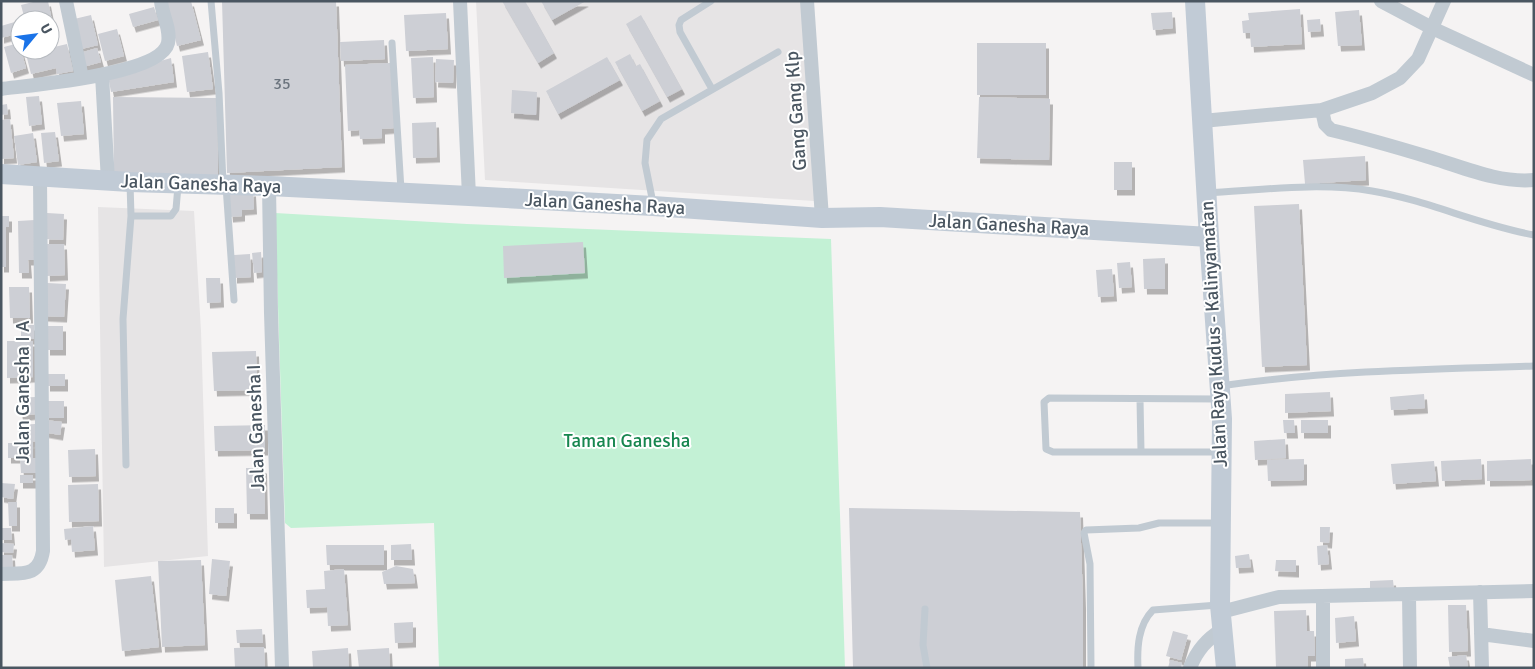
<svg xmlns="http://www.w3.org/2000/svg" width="1535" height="669" font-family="Signika,sans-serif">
	<defs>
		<filter id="shadow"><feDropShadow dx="3" dy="5.5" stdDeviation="0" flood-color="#0004"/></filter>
	</defs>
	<rect width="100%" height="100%" fill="#f5f3f3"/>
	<path fill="#e6e4e5" d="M476,1H803L815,201L485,180Z
		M98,207L194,211L201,331L208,556L104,567Z"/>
	<path fill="#c3f1d5" d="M275,213L467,224L831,239L845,668H439L434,523L291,528L285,523Z"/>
	<path fill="#cdcfd5" filter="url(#shadow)" d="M37,1H48L53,26L50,27V20H25L21,5Z
		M166,1H191L201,40L177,46Z
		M222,1H336L342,167L227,173Z
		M502,1H525L554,53L538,63Z
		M541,1H586L552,20Z
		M154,7L158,20L133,27L129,14Z
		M1300,9L1302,44L1251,47L1250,33H1243L1242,21L1249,20L1248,13Z
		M1359,10L1362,45L1338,46L1335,12Z
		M1172,12L1173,28L1153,30L1151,13Z
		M446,13L448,49L406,51L404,15Z
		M91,15L98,45L77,50L70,20Z
		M641,15L682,89L667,97L626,24Z
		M1320,19L1321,31L1308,32L1307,20Z
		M18,21L20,33L1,38V26Z
		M117,29L124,56L105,61L98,34Z
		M384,40L385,59L341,61L340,42Z
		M19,43L20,50H21L26,68L11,73L4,47Z
		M977,43H1046V95H977Z
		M67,44L73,71L57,74L56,68L31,74L25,50H50V48Z
		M97,48L101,62L83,67L80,53Z
		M208,52L213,89L187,92L182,56Z
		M630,54L636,66L640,64L660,101L642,111L615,62Z
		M433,57L434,97L413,98L411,58Z
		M607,57L620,80L558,114L546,91Z
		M171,58L174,82L111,92L108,76Z
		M436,59L454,60L453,83L435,82Z
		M390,63L394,128L382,129V138L360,139L359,130L348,131L345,65Z
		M512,90L537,92L536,115L511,113Z
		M39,96L42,124L29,126L26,97Z
		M113,97L217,98L218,176H114Z
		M979,97L1050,99L1049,160L977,158Z
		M81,101L84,134L61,136L57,103Z
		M7,104L8,114L1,115V105Z
		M10,119L14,158L1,159V120Z
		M436,122L437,157L413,158L412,123Z
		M55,132L59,161L44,163L41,133Z
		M33,133L37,162L18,165L14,136Z
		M1365,156L1366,180L1305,184L1303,160Z
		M1114,162H1132V190H1114Z
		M253,191L254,209L242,210V216L230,217L228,192Z
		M1299,204L1307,365L1262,367L1254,206Z
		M47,213L64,214L63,240L46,239Z
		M1,216H9V227H6V267H1Z
		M35,220V260H28L29,273H19L18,221Z
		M583,242L585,273L504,278L503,246Z
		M46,244H64L65,275L47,276Z
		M261,252L262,272L254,273L252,253Z
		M250,254L251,277L234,278V255Z
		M1165,258V289H1144L1143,259Z
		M1130,262L1132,287L1119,288L1117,263Z
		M1112,269L1114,296L1098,297L1096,270Z
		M206,278H220L221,302L207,303Z
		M47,283L66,284L64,317L44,316Z
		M9,287H29L30,318H10Z
		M21,325H34V339H21Z
		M47,326H63V350H47Z
		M7,341H33V377L7,378Z
		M256,351L257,390L214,391L212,352Z
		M47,374H65V386H47Z
		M1330,392L1331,411L1285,413V394Z
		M1424,394L1425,408L1391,410L1390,397Z
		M35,397L36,414L20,416L18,398Z
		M46,401H64V418H46Z
		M45,420L62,422L60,435L43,432Z
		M1283,420H1294L1295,433H1284Z
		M1301,420H1328V433H1301Z
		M35,424L36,441L27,443L33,442V458H37L38,473H21L20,458H8V443H19L18,425Z
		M265,425V450L215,451L214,426Z
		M1285,439L1286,458L1255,460L1254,441Z
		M95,449L96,476L69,477L68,450Z
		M1304,459V480L1268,481L1267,460Z
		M1481,459L1482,479L1442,481L1441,461Z
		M1531,459L1532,480L1487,481V461Z
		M1434,461L1436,481L1393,484L1391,464Z
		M246,468H264L265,514H247Z
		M20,475H33V483H20Z
		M1,483L15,484L13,499L1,497Z
		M98,484L99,521L69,522L68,485Z
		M8,502H17V526H9Z
		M215,508H234V523H215Z
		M849,508L1080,512L1083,604V668H853Z
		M93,526L95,550L72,552L71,539L65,540L64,529Z
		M1320,527H1330L1329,543L1320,542Z
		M1,528H11L12,540H1Z
		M1,543L14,544L13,553L1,552Z
		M411,544L412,560H391V545Z
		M326,545H384V565H327Z
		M1327,545L1329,564L1318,565L1317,546Z
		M1249,554L1251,567L1236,568L1235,556Z
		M1,555H12L13,571H1Z
		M212,559L230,561L226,596L209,594Z
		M201,560L205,645L162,647L158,561Z
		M1276,560H1296V572L1275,571Z
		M396,566L413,569L415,583L384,584L382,572Z
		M344,569L348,625L328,626L327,607L307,608L306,590L325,589L324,571Z
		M151,576L159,647L122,651L115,580Z
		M1393,580L1394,590L1370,591V581Z
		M1448,605H1466L1468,651L1449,652Z
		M1306,610L1307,631H1314L1315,656H1308V668H1276L1274,611Z
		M1354,616L1356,641L1336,643L1335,618Z
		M413,622V642L395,643L394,623Z
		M262,629L263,643H237L236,630Z
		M1173,631L1188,635L1181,660L1166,656Z
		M264,647L265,668H235L234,648Z
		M348,648L349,668H313L312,651Z
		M389,648L390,668H359L357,650Z
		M1466,655L1468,668H1450L1448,657Z
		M1363,658L1364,668H1345V659Z
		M1170,660L1182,663L1181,668H1168Z"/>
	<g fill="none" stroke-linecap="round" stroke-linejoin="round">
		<path stroke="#c1cad2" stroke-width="7" d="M211,1L219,93L223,183
			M711,1L681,20L679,25L680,32L712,89
			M392,43L401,190
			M226,186L234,300
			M1207,193C1261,190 1319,182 1372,191C1427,200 1478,225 1534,235
			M653,203L645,163L647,140L661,119L778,52
			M131,216H171L176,209L178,186
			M1220,386C1324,371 1429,369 1534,366
			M1140,399L1141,452
			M1219,452H1053L1046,449L1044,402L1049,398L1219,399
			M126,465L123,319L131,216L130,183
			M925,609L923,645L927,668
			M1091,668L1090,564L1084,533L1086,530L1139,528L1159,523H1218
			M1138,668C1137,648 1138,625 1153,610L1218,605"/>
		<path stroke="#c1cad2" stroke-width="14" d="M66,1L82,78
			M460,1L469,196
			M807,1L822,218
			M1381,1L1432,28L1534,75
			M102,75L108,181
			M1,89C31,85 161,75 168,43C171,29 162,15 161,1
			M1322,110L1325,124L1331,130C1365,138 1399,148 1432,158C1465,168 1499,183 1534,180
			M1202,121L1322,110L1372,93L1400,78L1418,59L1444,1
			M269,186L271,313L282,668
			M1,574C23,573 39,577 43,551L40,177
			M1480,592L1482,668
			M1409,595L1410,668
			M1323,597V668
			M1221,612L1279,597L1534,591
			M1481,634L1534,641
			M1190,668C1197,650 1207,639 1223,629"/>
		<path stroke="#c1cbd6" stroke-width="20" d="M1195,1L1209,237L1222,419L1220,605L1226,668
			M1,174L130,182L269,186L469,196L653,206L822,218L880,217L1209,237"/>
	</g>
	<g text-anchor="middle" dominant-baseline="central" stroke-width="4" stroke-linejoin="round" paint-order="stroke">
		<g font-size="16" fill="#6b747e">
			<text x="282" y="84">35</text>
		</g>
		<g font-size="19" fill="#4a5661" stroke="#fff">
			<text transform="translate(796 111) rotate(-94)">Gang Gang Klp</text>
			<text transform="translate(201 184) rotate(2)">Jalan Ganesha Raya</text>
			<text transform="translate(605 204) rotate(3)">Jalan Ganesha Raya</text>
			<text transform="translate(1009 225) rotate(3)">Jalan Ganesha Raya</text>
			<text transform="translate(1214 334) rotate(-93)">Jalan Raya Kudus - Kalinyamatan</text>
			<text transform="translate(23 392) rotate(-90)">Jalan Ganesha I A</text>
			<text transform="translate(256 428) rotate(-92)">Jalan Ganesha I</text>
		</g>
		<g font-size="19" fill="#17864f" stroke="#fff">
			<text x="627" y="441">Taman Ganesha</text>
		</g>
	</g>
	<rect width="1535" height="669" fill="none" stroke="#4a5661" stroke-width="5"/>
	<g transform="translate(35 35) rotate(61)"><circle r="24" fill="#ffffff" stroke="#b7bbc0"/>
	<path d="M0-4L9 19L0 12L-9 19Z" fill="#1a73e8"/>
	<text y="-8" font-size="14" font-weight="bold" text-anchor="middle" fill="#4a5661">U</text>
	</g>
</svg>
